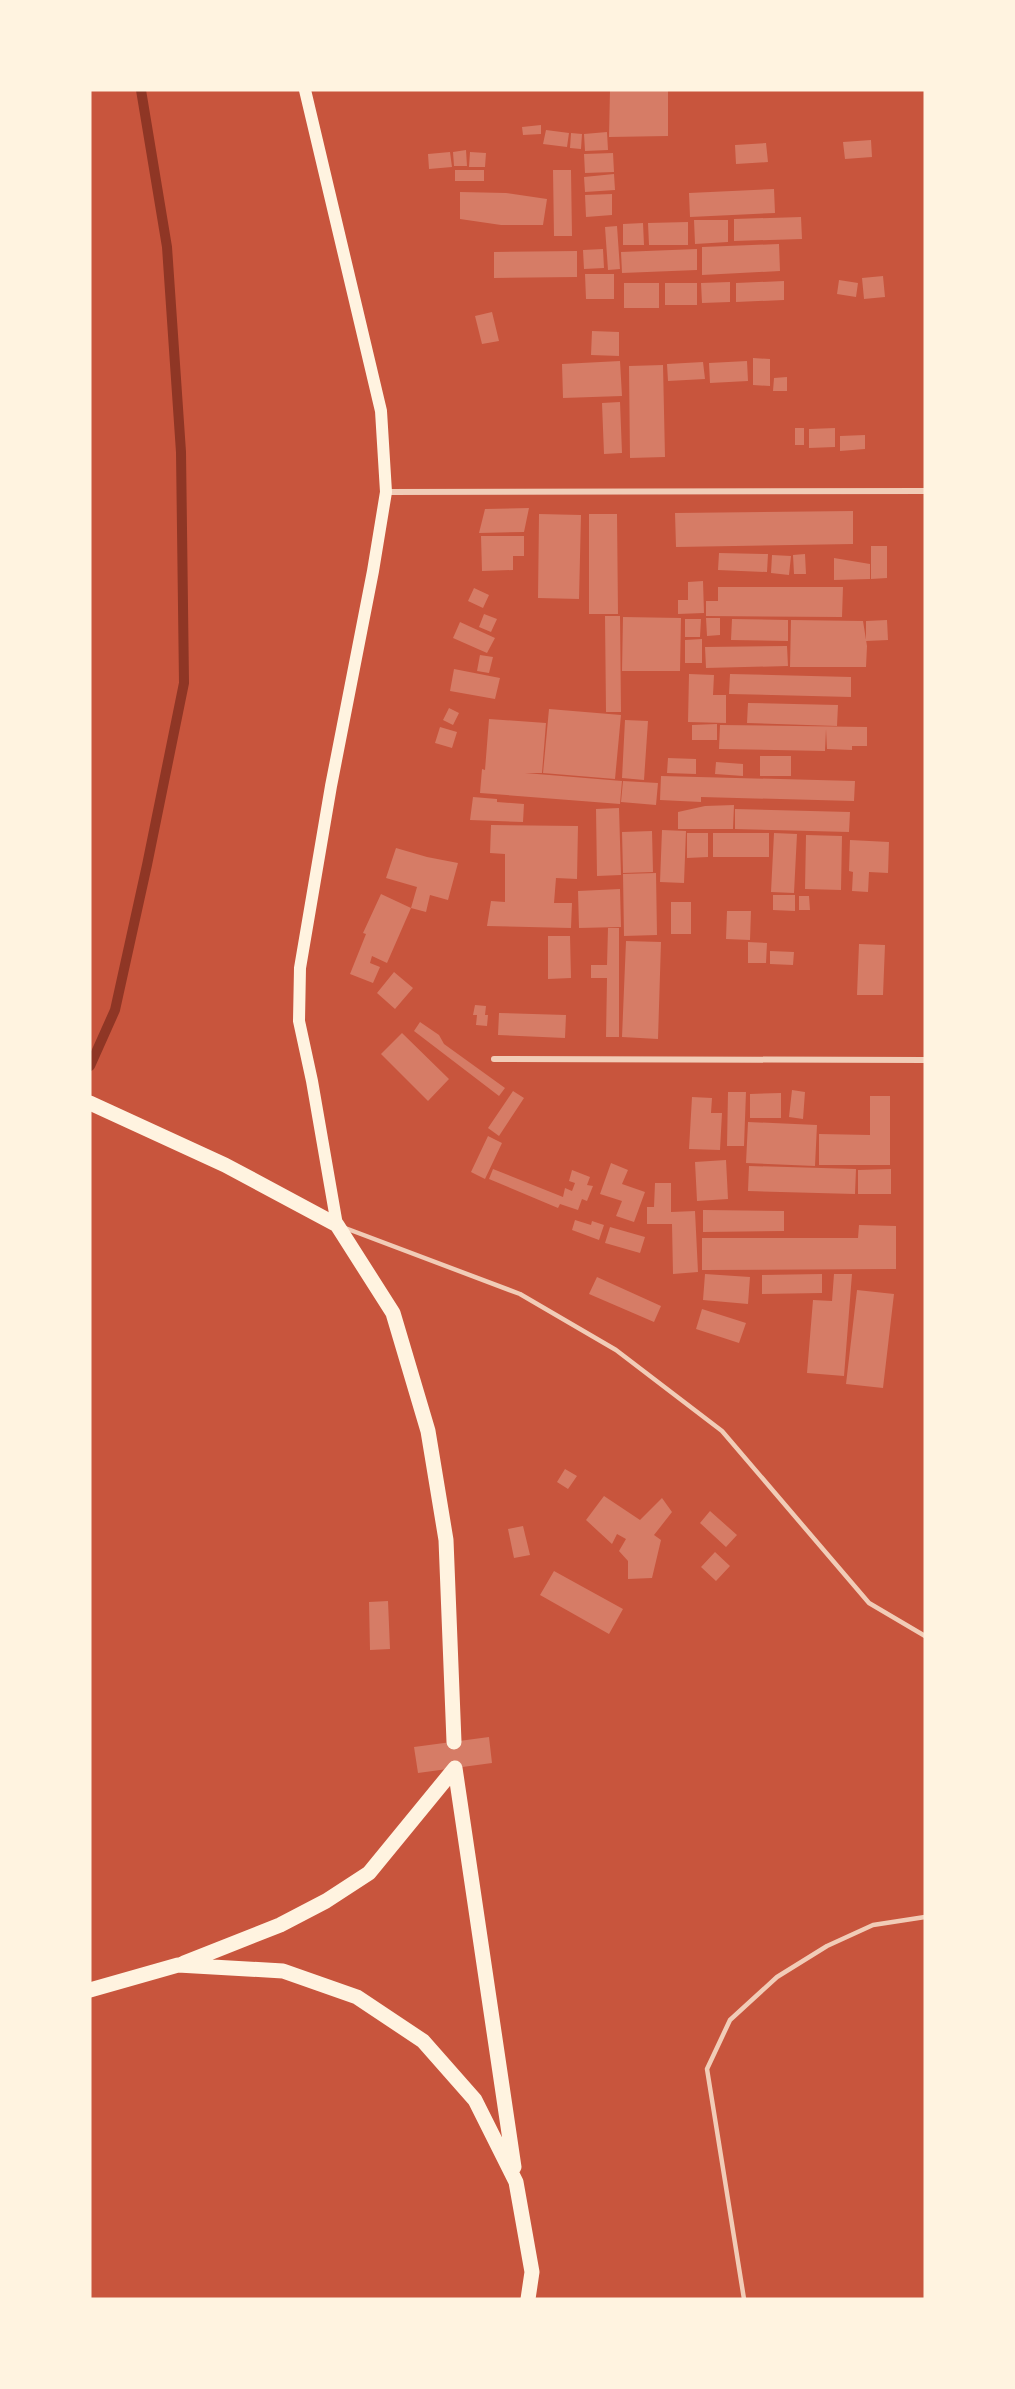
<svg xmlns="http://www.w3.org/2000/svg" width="1015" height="2389" font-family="Montserrat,sans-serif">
	<rect width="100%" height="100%" fill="#c8553d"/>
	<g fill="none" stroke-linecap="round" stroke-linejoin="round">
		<path stroke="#8f3625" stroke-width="10" d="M90,1066L115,1010L147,865L184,683L181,452L167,247L141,90"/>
	</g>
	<path fill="#d67c66" d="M610,90H668V136L609,137Z
		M541,125V134L523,135L522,127Z
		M546,130L569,133L567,147L543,144Z
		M607,132L608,150L585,151L584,134Z
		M571,133L582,134L581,149L570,148Z
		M871,140L872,157L845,159L843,142Z
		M766,143L768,162L736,164L735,145Z
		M466,150L467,166H454L453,152Z
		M450,152L452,167L429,169L428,154Z
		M470,152L486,153L485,167H469Z
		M613,153L614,172L585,173L584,154Z
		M455,170H484V181H455Z
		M553,170H571L572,236H554Z
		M614,174L615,190L585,192L584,177Z
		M774,189L775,213L690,217L689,193Z
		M460,192L506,193L547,199L543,225H501L460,219Z
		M612,194V215L586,217L585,195Z
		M801,217L802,239L734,241V219Z
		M694,220H728V242L695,244Z
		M688,222V245H649L648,223Z
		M643,223L644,245H623V224Z
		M617,226L620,269L608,270L605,227Z
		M779,244L780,271L702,275V247Z
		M603,249L604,268L584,269L583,250Z
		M697,249V270L622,273L621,252Z
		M577,251V277L494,278V252Z
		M585,274H614V299H586Z
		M883,276L885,297L864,299L862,278Z
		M839,280L858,283L856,297L837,294Z
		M784,281V300L736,302V283Z
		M730,282V302L702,303L701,283Z
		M624,283H659V308H624Z
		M665,283H697V305H665Z
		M492,312L499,341L482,344L475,316Z
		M592,331L619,332V356L591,355Z
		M753,358L770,359V386L753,385Z
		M620,361L622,396L563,398L562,364Z
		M747,361L748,381L710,383L709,363Z
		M703,362L705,379L668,381L667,364Z
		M663,365L665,457L630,458L629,366Z
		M787,377V391H773L774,378Z
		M620,402L622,453L604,454L602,403Z
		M795,428H804V445H795Z
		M835,428V447L809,448V429Z
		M865,435V449L840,451V436Z
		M529,508L524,532L479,533L485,509Z
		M853,511V544L676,547L675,513Z
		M539,514L581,515L579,599L538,598Z
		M589,514H617L618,614H589Z
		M481,536H524V556H513V570L482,571Z
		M871,546H887V578L871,579Z
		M719,553L768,554L767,572L718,570Z
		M805,554L806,574H794L793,555Z
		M772,555L791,556L789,575L771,573Z
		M834,558L870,564V579L834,580Z
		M703,581L704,613L678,614V600H688V582Z
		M718,587H843L842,617L706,616V601H718Z
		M474,588L489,595L483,608L468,601Z
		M484,614L497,619L491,632L479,627Z
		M605,616H620L621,712H606Z
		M623,617L681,618L680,671H622Z
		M706,618H720V635L707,636Z
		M685,619H701L700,637H685Z
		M732,619L788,620V641L731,640Z
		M791,620L863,621L867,646L866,667H790Z
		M887,620L888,640L866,641V621Z
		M460,622L495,638L487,653L453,638Z
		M702,639V663H685V640Z
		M787,646L788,666L706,668L705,647Z
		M480,655L493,657L489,673L477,671Z
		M454,669L500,678L495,699L450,691Z
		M689,674L714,675L713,695H726V723L688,722Z
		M730,674L851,677V697L729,694Z
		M748,703L838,705L837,726L747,723Z
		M449,708L459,713L453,725L443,720Z
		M549,709L621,715L615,779L543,773Z
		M489,719L546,723L542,773H525L622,781L620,804L480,793L482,769L485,770Z
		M625,720L648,721L644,780L622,778Z
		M717,724V740H692V725Z
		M720,725L867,727V746H852V750L827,749L826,729L825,751L719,749Z
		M440,727L457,732L452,748L435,743Z
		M760,756H791V776H760Z
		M668,758L696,759V774L667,773Z
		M716,762L743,764V776L715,774Z
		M661,776L855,781L854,801L701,797V802L660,800Z
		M623,781L658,783L656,805L621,802Z
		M473,797L497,799V802L524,804L523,822L470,820Z
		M734,805L733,829H678V812L705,806Z
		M619,808L621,875L597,876L596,809Z
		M735,809L850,812L849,832L735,829Z
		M491,825L578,826L577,879L556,878L554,903H572L571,928L487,926L491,901L505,902V854L490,853Z
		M662,830L686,831L684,883L660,882Z
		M652,831L653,872L623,873L622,832Z
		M687,833H708V857L687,858Z
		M713,833H769V857H713Z
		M774,833L797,834L794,893L771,892Z
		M806,835L842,836L841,890L805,889Z
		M850,840L889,842L888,873L869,872L868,892L852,891L853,872L849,871Z
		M396,848L427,857L458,863L448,900L430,895L426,912L411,908L387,963L372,956L370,963L380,967L373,983L350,974L366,934L363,933L381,894L411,908L417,887L386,878Z
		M656,873L657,935L624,936L623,874Z
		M620,889L621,927L579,928L578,891Z
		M773,895H795V911L773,910Z
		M799,896H809L810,910H799Z
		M671,902H691V934H671Z
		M727,911H751L750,940L726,939Z
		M608,928H619V1037H606L607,978H591V965H607Z
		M548,936H570L571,978L548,979Z
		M626,941L661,942L658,1039L622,1037Z
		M748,942L767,943L766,963H748Z
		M859,944L885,945L883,995H857Z
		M770,951L794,952L793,965L770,964Z
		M394,972L413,988L395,1009L377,993Z
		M475,1005L486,1006L485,1015H488L487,1026L476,1025L477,1015H473Z
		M499,1013L566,1015L565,1038L498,1035Z
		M420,1022L439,1035L444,1044L505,1088L499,1096L414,1031Z
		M402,1033L449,1079L428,1101L381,1054Z
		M792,1090L805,1092L803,1119L789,1117Z
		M513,1091L524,1098L499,1136L488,1128Z
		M728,1092H746L744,1146H727Z
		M781,1093V1118H750V1094Z
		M870,1096H890V1165H819V1134L870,1135Z
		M692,1097L712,1098L711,1113H722L720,1150L689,1149Z
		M748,1122L817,1125L815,1166L746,1163Z
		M488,1136L502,1143L485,1179L471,1172Z
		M726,1160L728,1199L697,1201L695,1162Z
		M611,1163L628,1170L622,1184L645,1192L634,1222L616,1216L622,1201L600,1194Z
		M749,1166L856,1169L855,1194L748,1191Z
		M493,1169L563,1197L565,1188L572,1191L575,1183L569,1181L572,1170L590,1177L587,1185L593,1186L587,1201L582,1199L578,1210L560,1204L558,1208L489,1179Z
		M891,1169V1194H858V1170Z
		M655,1183H671V1212L695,1211L698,1272L673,1274L672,1224H647V1207H654Z
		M703,1210L784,1211V1231L703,1232Z
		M575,1220L591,1225L592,1221L604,1225L599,1240L572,1230Z
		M859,1225L896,1226V1269L702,1270V1238H858Z
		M610,1227L645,1237L640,1253L605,1243Z
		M705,1274L750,1277L748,1304L703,1300Z
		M822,1274V1293L762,1294V1275Z
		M834,1274H852L844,1376L807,1373L813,1300L832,1301Z
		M597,1277L661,1306L654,1322L589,1294Z
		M857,1290L894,1294L883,1388L846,1384Z
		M702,1309L746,1323L739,1343L696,1329Z
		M565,1469L577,1476L568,1489L557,1482Z
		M604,1496L640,1520L662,1498L672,1512L654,1535L661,1540L652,1578L628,1579V1561L619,1551L626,1539L617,1534L612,1544L586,1520Z
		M710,1511L737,1535L726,1547L700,1523Z
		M523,1526L530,1555L514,1558L508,1529Z
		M715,1552L730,1566L716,1581L701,1567Z
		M554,1571L623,1609L609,1634L540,1595Z
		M388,1601L390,1649L370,1650L369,1602Z
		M489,1737L492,1763L418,1773L414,1747Z"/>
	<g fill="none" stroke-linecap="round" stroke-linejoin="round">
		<path stroke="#f1ccb7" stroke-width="4.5" d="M345,1228L520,1294L616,1350L722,1431L869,1603L925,1636
			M744,2299L707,2069L730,2020L777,1977L827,1946L873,1925L925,1917"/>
		<path stroke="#f1ccb7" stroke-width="6" d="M386,492L925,491
			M494,1059L925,1060"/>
		<path stroke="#fff3e0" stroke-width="12" d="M305,90L381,411L386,492L373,571L331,786L300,968L299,1021L312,1081L337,1225"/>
		<path stroke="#fff3e0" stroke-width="15" d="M90,1103L225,1165L337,1225L393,1313L428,1431L446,1540L454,1742
			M455,1768L514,2167
			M184,1963L280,1925L326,1901L369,1873L455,1768
			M90,1990L178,1965L283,1971L357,1997L423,2041L475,2100L516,2182L532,2272L528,2299"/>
	</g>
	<rect width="1015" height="2389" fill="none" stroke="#fff3e0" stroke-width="183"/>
</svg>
